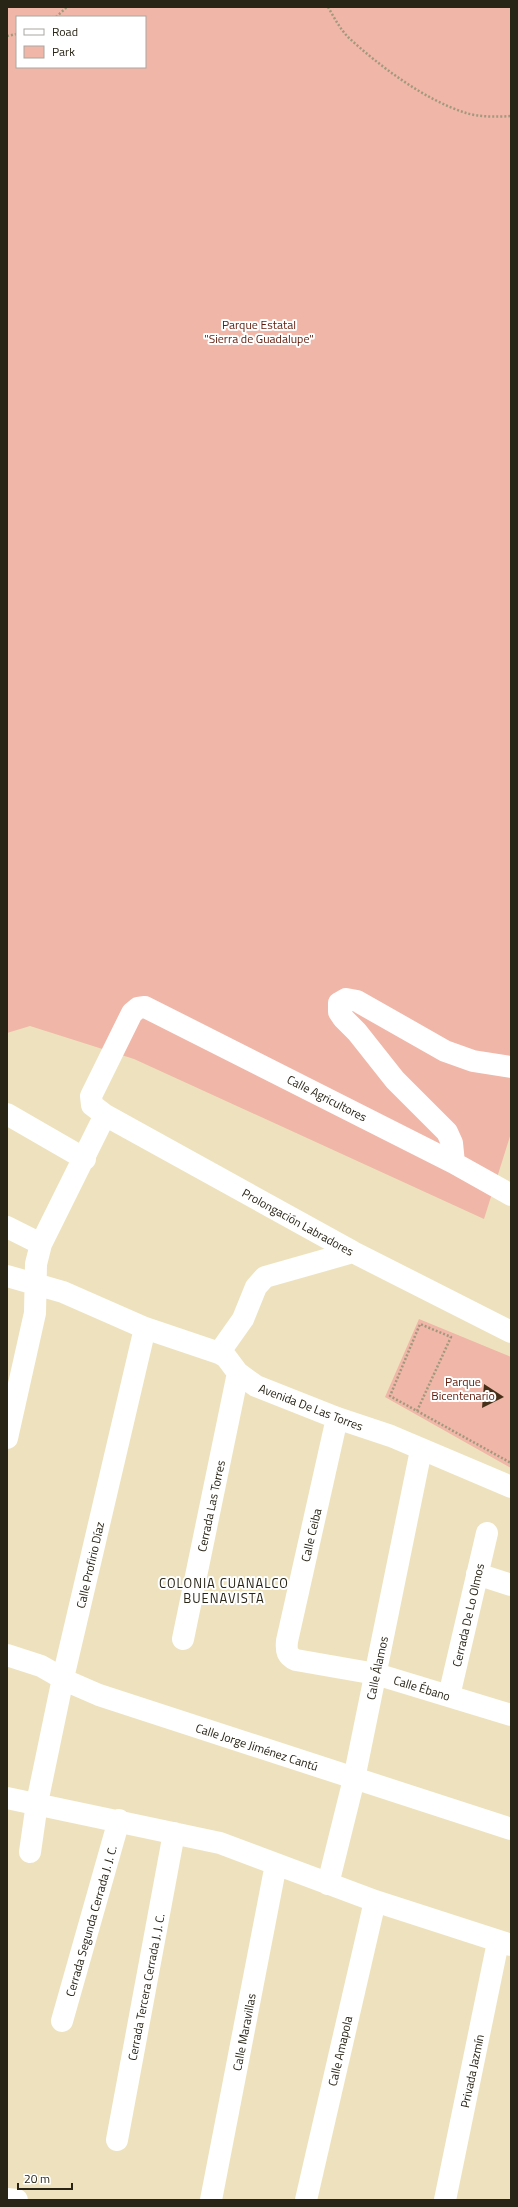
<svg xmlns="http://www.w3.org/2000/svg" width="518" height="2207" font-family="'Titillium Web',sans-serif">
	<rect width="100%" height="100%" fill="#eee2be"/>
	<path fill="#f0b6a8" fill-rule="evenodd" d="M7,7H511V1133L484,1219L134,1059L30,1026L7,1033ZM17,17H145V67H17Z
		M419,1319L511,1357V1468L385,1397Z"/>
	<path fill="#462f18" d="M484,1384L504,1397L482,1408Z"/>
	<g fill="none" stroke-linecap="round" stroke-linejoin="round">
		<path stroke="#a2997d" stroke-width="2.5" stroke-dasharray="2 2" stroke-linecap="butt" d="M328,7C334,17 340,29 348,37C379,66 425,100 466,113C479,117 497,117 511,116
			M56,17L67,7
			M7,36L17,34
			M417,1411L451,1337L420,1324L390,1396L511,1463"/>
		<path stroke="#fff" stroke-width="22" d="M7,1114L85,1159
			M454,1163L452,1143L447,1132L395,1080L357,1032L343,1018L339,1012V1003L346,999L357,1001L445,1051L473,1061L511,1067
			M511,1195L454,1163L145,1007L138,1008L132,1013L91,1096L92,1105L105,1115L353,1252L511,1332
			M7,1227L41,1244
			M7,1276L63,1292L145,1328L219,1353L226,1357L238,1373L256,1386L337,1418L391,1436L511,1487
			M219,1353L243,1319L256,1287L265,1277L353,1252
			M337,1418L287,1641C286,1651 287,1656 296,1660L376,1674L511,1715
			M7,1438L35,1313L36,1264L41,1244L105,1115
			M477,1574L511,1585
			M183,1639L238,1373
			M7,1655L41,1666L69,1682L99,1695L511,1829
			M449,1696L487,1533
			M7,1798L220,1843L375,1901L511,1945
			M30,1852L37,1803L63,1678L145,1328
			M328,1884L354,1779L421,1450
			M62,2021L119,1820
			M117,2140L174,1833
			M7,2199L17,2200
			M211,2200L276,1864
			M306,2200L375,1901
			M445,2200L498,1942"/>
	</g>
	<g text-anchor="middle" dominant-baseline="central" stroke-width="4" stroke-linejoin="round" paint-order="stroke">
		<g font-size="12" fill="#5f1b0b" stroke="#fff">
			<text x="259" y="324">Parque Estatal<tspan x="259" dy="14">"Sierra de Guadalupe"</tspan></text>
			<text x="463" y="1381">Parque<tspan x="463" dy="14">Bicentenario</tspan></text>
		</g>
		<g font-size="12" fill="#282416" stroke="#fff">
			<text transform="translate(327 1098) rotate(27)">Calle Agricultores</text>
			<text transform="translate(298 1222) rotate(29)">Prolongación Labradores</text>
			<text transform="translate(311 1407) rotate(21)">Avenida De Las Torres</text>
			<text transform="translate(211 1506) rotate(-78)">Cerrada Las Torres</text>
			<text transform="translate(311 1535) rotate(-77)">Calle Ceiba</text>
			<text transform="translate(90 1565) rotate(-77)">Calle Profirio Díaz</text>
			<text transform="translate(468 1615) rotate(-77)">Cerrada De Lo Olmos</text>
			<text transform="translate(377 1668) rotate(-78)">Calle Álamos</text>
			<text transform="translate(422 1688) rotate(17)">Calle Ébano</text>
			<text transform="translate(257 1747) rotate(18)">Calle Jorge Jiménez Cantú</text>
			<text transform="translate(91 1921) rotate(-74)">Cerrada Segunda Cerrada J. J. C.</text>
			<text transform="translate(146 1987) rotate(-79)">Cerrada Tercera Cerrada J. J. C.</text>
			<text transform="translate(244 2032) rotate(-79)">Calle Maravillas</text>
			<text transform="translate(340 2051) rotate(-77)">Calle Amapola</text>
			<text transform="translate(472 2071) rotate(-78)">Privada Jazmín</text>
		</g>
		<g font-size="13" letter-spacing="1" fill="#282416" stroke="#fff">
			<text x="224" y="1583">COLONIA CUANALCO<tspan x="224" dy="15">BUENAVISTA</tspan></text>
		</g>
	</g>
	<rect width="518" height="2207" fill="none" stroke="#282416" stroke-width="16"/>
	<rect x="16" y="16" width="130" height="52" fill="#ffffff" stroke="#a9a7a2"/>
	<rect x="24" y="29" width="20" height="6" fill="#ffffff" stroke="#a9a7a2"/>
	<text x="52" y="36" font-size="12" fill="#282416">Road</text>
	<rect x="24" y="46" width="20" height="12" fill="#f0b6a8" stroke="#a9a7a2"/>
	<text x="52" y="56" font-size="12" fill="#282416">Park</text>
	<path d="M18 2183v6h54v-6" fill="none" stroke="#282416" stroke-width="2"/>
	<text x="24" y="2183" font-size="12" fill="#282416" stroke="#ffffff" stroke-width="3" paint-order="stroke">20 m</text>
</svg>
